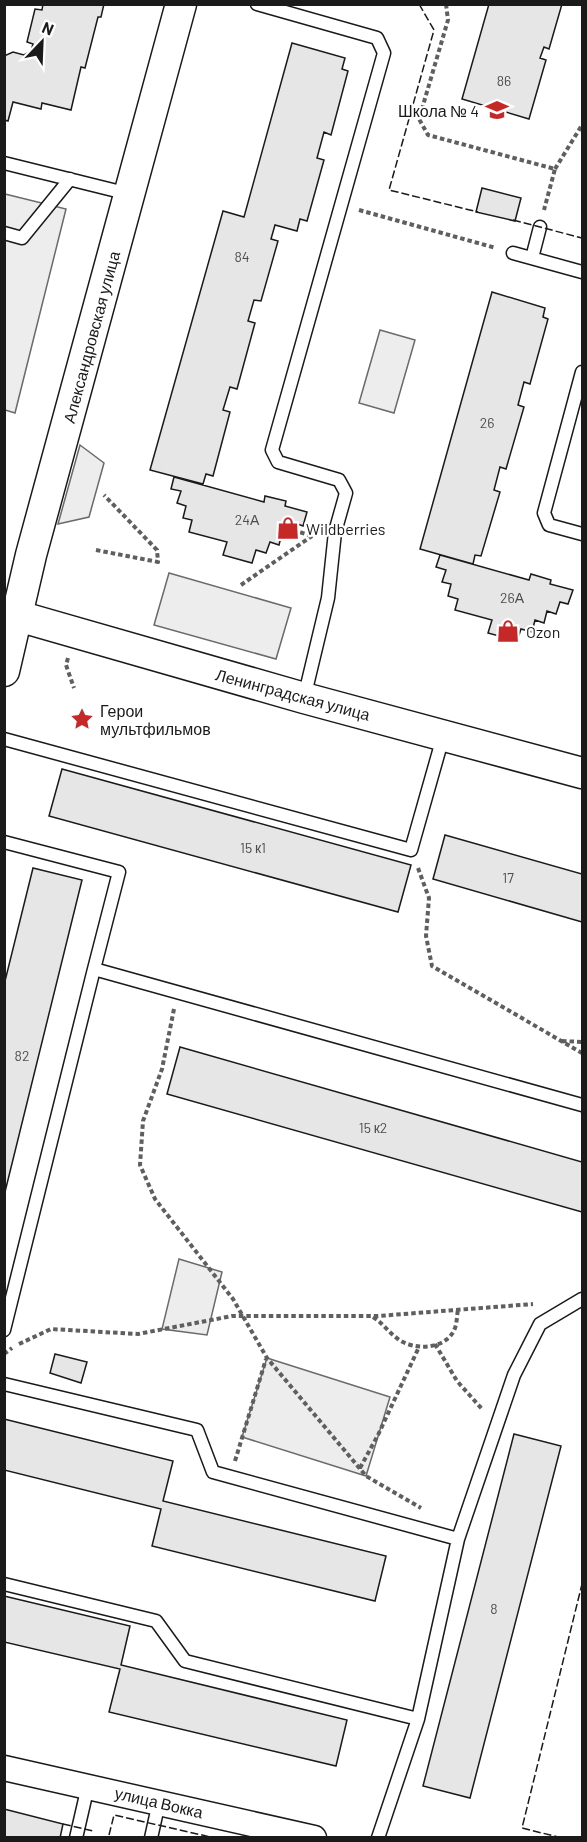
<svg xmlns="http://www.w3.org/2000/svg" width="587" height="1842" font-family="Barlow,sans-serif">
	<rect width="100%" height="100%" fill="#fff"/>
	<path fill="#ededed" stroke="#6a6a6a" stroke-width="1.5" d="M5,194L66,209L15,413L5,410Z
		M380,330L415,340L394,413L359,403Z
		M80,445L104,463L89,517L58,524Z
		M169,573L291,608L276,659L154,625Z
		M179,1259L222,1272L207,1335L162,1329Z
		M267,1358L390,1397L366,1476L242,1437Z"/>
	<path fill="#e6e6e6" stroke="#1a1a1a" stroke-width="1.5" d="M43,4H104L101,17H98L85,68L81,67L71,110L42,103L41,109L13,102L8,121L4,120V56L13,52L24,55L31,51L33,44L27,42L35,9L42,10Z
		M489,4H562L549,49L544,47L540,58L546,60L529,119L462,99Z
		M292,43L345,58L342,69L348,71L331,135L324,132L317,158L324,160L307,221L300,219L297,231L275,225L271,239L278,241L261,301L254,300L248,321L255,323L237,389L230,387L223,410L230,412L213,476L206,474L203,484L150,470L223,211L244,217Z
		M482,188L521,198L515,221L476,212Z
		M492,292L545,308L543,317L548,319L530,384L524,382L518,405L524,407L506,469L500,467L494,490L500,492L481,556L475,555L473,564L420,549Z
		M174,477L264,502L265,496L286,501L285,506L307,512L303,526L295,523L291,535L282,533L279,545L270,542L266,553L256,550L252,563L223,555L227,542L189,532L192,520L183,518L186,506L177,503L181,491L171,489Z
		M440,555L529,580L531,574L551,580L550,584L573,590L568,604L560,602L556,614L547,611L544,623L535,620L532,632L521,629L517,641L488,633L492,620L455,610L458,599L448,596L451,584L442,582L446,570L436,567Z
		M62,769L411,865L398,912L49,816Z
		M445,835L582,874V922L433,879Z
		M33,868L82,880L4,1196V985Z
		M180,1047L582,1162V1212L167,1094Z
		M55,1354L87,1362L81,1383L50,1373Z
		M4,1419L173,1461L163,1501L386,1556L375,1601L152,1546L161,1509L4,1470Z
		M514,1434L561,1446L470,1798L423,1786Z
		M4,1596L130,1626L121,1665L347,1720L336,1766L109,1712L120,1669L4,1642Z
		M4,1809L63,1824L60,1838H4Z"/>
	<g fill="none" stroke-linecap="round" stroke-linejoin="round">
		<g stroke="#1a1a1a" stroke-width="15">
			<path id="service" d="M257,4L377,38L384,53L272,450L278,462L339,480L346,493L335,532L328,598L304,698
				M4,163L129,194
				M4,233L22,238L70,179
				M513,253L582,272
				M532,258L540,227
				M582,372L544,513L549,525L582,534
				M4,739L411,850L443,737
				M4,842L119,872L94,969L582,1105
				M4,1330L94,969
				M4,1384L197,1430L213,1472L458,1539
				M4,1584L156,1621L185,1661L418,1719
				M76,1838L88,1786
				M151,1838L159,1802
				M378,1838L418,1719L458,1539L514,1375L540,1324L582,1299"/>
		</g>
		<g stroke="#1a1a1a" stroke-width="27">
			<path id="minor" d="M4,1768L314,1838"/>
		</g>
		<g stroke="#1a1a1a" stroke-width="33">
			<path id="tertiary" d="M4,612L304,698L582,773
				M4,671L31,555L181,4"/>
		</g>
		<path stroke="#5f5f5f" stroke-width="4" stroke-dasharray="4.5 3" stroke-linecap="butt" d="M446,4L448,20L419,119L428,135L555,169L544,210
			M555,169L582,125
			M359,210L496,248
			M293,530L312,536
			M96,550L158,562L157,550L104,495
			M241,585L312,536
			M68,658L66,665L74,688
			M418,868L429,898L426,936L432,966L582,1053
			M174,1009L162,1069L143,1121L140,1165L155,1199L233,1299L267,1358L366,1476L421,1508
			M562,1041L582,1042
			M373,1317C383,1323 388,1332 398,1339C414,1351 447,1350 455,1328C457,1322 457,1315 458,1309
			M19,1344L51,1329L138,1334L232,1316H378L533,1304
			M435,1344L457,1381L482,1409
			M4,1354L12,1348
			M235,1461L266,1359
			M360,1468L378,1435L419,1347"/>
		<use href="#service" stroke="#fff" stroke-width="12"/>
		<use href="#minor" stroke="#fff" stroke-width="24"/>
		<use href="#tertiary" stroke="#fff" stroke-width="30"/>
		<path stroke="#1a1a1a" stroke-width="1.5" stroke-dasharray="8 3" stroke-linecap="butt" d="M419,4L434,30L389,190L478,212
			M513,220L582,238
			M63,1824L93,1831
			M109,1835L114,1815L215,1838
			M562,1838L522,1828L582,1584"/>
	</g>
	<defs>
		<g id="school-bare" transform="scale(1.8)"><path d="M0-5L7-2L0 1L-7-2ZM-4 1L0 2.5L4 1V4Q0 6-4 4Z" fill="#c62828" stroke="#fff" stroke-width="2.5" paint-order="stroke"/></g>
		<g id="shop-bare" transform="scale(1.8)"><path d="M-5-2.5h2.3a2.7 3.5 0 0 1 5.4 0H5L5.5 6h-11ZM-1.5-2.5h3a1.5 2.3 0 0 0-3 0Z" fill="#c62828" stroke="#fff" stroke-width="2.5" paint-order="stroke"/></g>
		<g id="sight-bare" transform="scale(1.8)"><path d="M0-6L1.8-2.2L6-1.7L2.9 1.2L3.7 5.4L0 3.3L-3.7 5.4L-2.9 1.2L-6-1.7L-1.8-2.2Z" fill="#c62828" stroke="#fff" stroke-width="2.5" paint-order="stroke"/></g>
	</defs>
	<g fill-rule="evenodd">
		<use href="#school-bare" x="497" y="110"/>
		<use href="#shop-bare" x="288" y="528"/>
		<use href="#shop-bare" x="508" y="631"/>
		<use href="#sight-bare" x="82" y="719"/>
	</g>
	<g text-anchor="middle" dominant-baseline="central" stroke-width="4.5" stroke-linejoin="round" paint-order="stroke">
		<g font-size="14" fill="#4d4d4d">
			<text x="504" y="80">86</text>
			<text x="242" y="256">84</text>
			<text x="487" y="422">26</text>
			<text x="247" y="519">24А</text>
			<text x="512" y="597">26А</text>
			<text x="253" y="847">15 к1</text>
			<text x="508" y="877">17</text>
			<text x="22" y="1055">82</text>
			<text x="373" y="1127">15 к2</text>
			<text x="494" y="1608">8</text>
		</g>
		<g font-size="16" fill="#1a1a1a" stroke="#fff" text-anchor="start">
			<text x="479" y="110" text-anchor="end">Школа № 4</text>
			<text x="306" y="528">Wildberries</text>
			<text x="526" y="631">Ozon</text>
			<text x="100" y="710">Герои<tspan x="100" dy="18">мультфильмов</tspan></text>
		</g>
		<g font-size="16" fill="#1a1a1a" stroke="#fff">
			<text transform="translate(91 337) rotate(-75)">Александровская улица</text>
			<text transform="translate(293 694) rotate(15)">Ленинградская улица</text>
			<text transform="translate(159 1802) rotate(13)">улица Вокка</text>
		</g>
	</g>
	<rect width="587" height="1842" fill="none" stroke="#1a1a1a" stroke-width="12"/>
	<g transform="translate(42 42) rotate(23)" stroke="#ffffff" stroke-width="4.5" paint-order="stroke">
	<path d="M0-4.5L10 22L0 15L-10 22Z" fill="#1a1a1a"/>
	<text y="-9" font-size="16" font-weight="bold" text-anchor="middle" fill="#1a1a1a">N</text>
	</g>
</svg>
